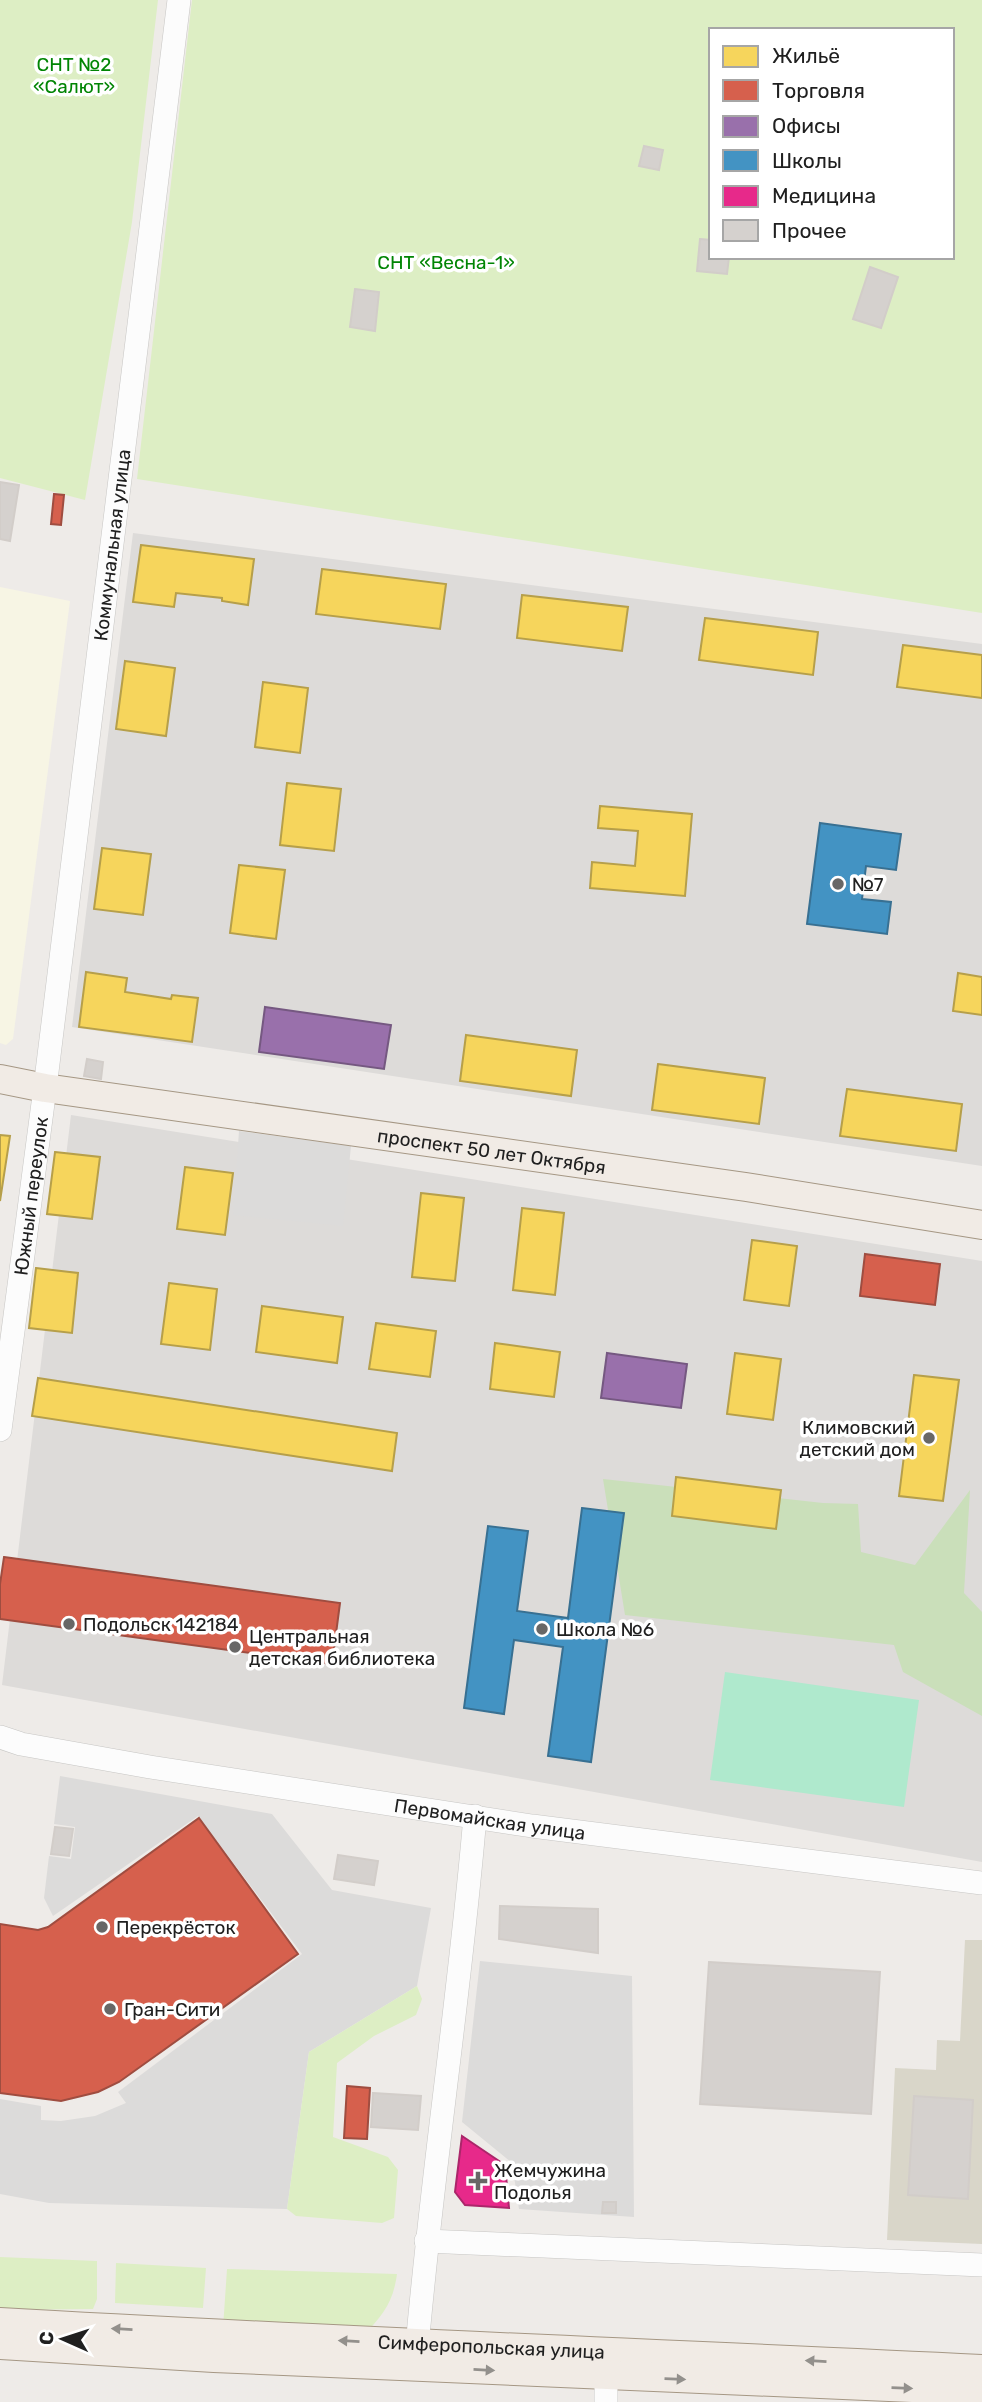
<svg xmlns="http://www.w3.org/2000/svg" width="982" height="2402" font-family="Rubik,sans-serif">
	<rect width="100%" height="100%" fill="#eeebe8"/>
	<path fill="#dddbd9" fill-rule="evenodd" d="M133,533L982,644V1166L72,1027Z
		M71,1115L982,1261V1862L2,1685ZM421,1193L464,1198L454,1281L412,1277ZM522,1208L564,1213L554,1295L513,1290ZM262,1306L342,1317L336,1363L256,1352Z"/>
	<path fill="#f7f5e4" d="M0,587L70,601L13,1039L6,1045L0,1043Z"/>
	<path fill="#dcdbda" d="M239,1131L351,1146L343,1226L233,1215Z
		M60,1776L272,1814L332,1890L431,1908L417,1986L309,2052L287,2209L49,2203L0,2194V2099L41,2106V2120L61,2121L95,2116L126,2103L118,2092L302,1954L198,1816L53,1916L44,1898L49,1856L71,1859L75,1827L54,1824Z
		M480,1961L632,1976L634,2217L519,2209L512,2163L462,2122Z"/>
	<path fill="#d9d6c9" d="M965,1940H982V2244L887,2240L895,2068L936,2070L937,2040L960,2041Z"/>
	<path fill="#ddeec4" fill-rule="evenodd" d="M0,0H158L132,222L85,500L0,478Z
		M192,0H982V613L137,479ZM711,30H952V257H711Z
		M417,1986L422,1999L416,2015L374,2036L337,2063L333,2137L388,2157L398,2170L394,2218L382,2223L296,2216L287,2209L309,2052Z
		M0,2257L97,2261V2299L93,2309L0,2310Z
		M116,2263L206,2268L203,2308L115,2303Z
		M227,2269L397,2274C393,2303 383,2315 363,2336L223,2328Z"/>
	<path fill="#cadfba" d="M603,1479L823,1503L858,1504L861,1552L915,1565L970,1490L964,1593L982,1612V1716L903,1672L894,1645L625,1615Z"/>
	<path fill="#afe9cd" d="M725,1672L919,1700L904,1807L710,1780Z"/>
	<path fill="#f6d55c" stroke="#b69f4a" stroke-width="2" d="M141,545L254,559L248,605L222,601V598L176,593L174,607L133,602Z
		M322,569L446,584L440,629L316,614Z
		M522,595L628,607L622,651L517,638Z
		M705,618L818,632L813,675L699,660Z
		M903,645L982,655V698L897,687Z
		M125,661L175,668L166,736L116,729Z
		M263,682L308,688L300,753L255,747Z
		M287,783L341,789L334,851L280,845Z
		M600,806L692,814L685,896L590,888L592,862L635,866L638,831L598,828Z
		M102,848L151,854L143,915L94,909Z
		M239,865L285,870L276,939L230,933Z
		M86,972L127,978L125,992L171,999L172,995L198,998L192,1042L79,1027Z
		M958,973L982,977V1015L953,1011Z
		M466,1035L577,1050L571,1096L460,1081Z
		M658,1064L765,1078L759,1124L652,1110Z
		M847,1089L962,1104L956,1151L840,1136Z
		M0,1135L10,1136L0,1201Z
		M55,1152L100,1157L92,1219L47,1214Z
		M185,1167L233,1173L225,1235L177,1229Z
		M421,1193L464,1198L455,1281L412,1277Z
		M522,1208L564,1213L555,1295L513,1290Z
		M752,1240L797,1246L789,1306L744,1300Z
		M36,1268L78,1273L72,1333L29,1328Z
		M169,1283L217,1289L210,1350L161,1344Z
		M262,1306L343,1317L337,1363L256,1352Z
		M376,1323L436,1331L430,1377L369,1369Z
		M495,1343L560,1352L554,1397L490,1389Z
		M735,1353L781,1359L773,1420L727,1414Z
		M914,1375L959,1380L943,1501L899,1496Z
		M38,1378L397,1433L392,1471L32,1416Z
		M676,1477L781,1490L776,1529L672,1516Z"/>
	<path fill="#d6604d" stroke="#9f4d40" stroke-width="2" d="M54,494L64,495L61,525L51,524Z
		M865,1254L940,1264L935,1305L860,1296Z
		M4,1557L340,1603L332,1664L0,1619V1584Z
		M199,1818L298,1954L119,2082L98,2092L61,2101L0,2093V1924L38,1930L48,1927Z
		M347,2086L370,2088L367,2139L344,2138Z"/>
	<path fill="#9970ab" stroke="#755881" stroke-width="2" d="M265,1007L391,1025L384,1069L259,1052Z
		M607,1353L687,1364L681,1408L601,1398Z"/>
	<path fill="#4393c3" stroke="#387092" stroke-width="2" d="M820,823L901,834L896,870L866,866L862,899L891,902L887,934L807,924Z
		M582,1508L624,1513L591,1762L548,1756L563,1647L514,1640L504,1714L464,1708L488,1526L528,1531L517,1611L568,1618Z"/>
	<path fill="#e7298a" stroke="#ab266a" stroke-width="2" d="M462,2136L505,2165L509,2208L465,2205L455,2192Z"/>
	<path fill="#d5d1ce" stroke="#d2cdc9" stroke-width="2" d="M644,146L663,150L659,170L639,166Z
		M700,239L711,240V257H729L727,274L697,271Z
		M870,267L898,277L881,328L853,319Z
		M355,289L379,292L375,331L350,327Z
		M0,482L19,485L10,541L0,539Z
		M87,1059L103,1062L101,1079L84,1076Z
		M55,1827L73,1829L69,1856L51,1854Z
		M338,1855L378,1861L374,1885L334,1879Z
		M500,1906L598,1909V1953L499,1939Z
		M709,1962L880,1972L871,2114L700,2104Z
		M373,2093L421,2096L418,2130L371,2127Z
		M914,2096L973,2100L968,2199L908,2195Z
		M603,2202H616V2213H602Z"/>
	<g fill="none" stroke-linecap="round" stroke-linejoin="round">
		<g stroke="#c7c6c4" stroke-width="24">
			<g id="minor">
				<path id="s1" d="M0,1430L45,1088L179,0"/>
				<path id="s2" d="M0,1737L21,1744L150,1767L532,1826L982,1883"/>
				<path d="M426,2241L982,2265"/>
				<path d="M416,2359C431,2177 460,1997 475,1816"/>
				<path d="M606,2402V2376"/>
			</g>
		</g>
		<g stroke="#a59784" stroke-width="30">
			<g id="major">
				<path id="s3" d="M0,1079L45,1088L746,1187L982,1225"/>
				<path id="s4" d="M0,2322C327,2341 655,2353 982,2369"/>
				<path d="M0,2345L214,2358L982,2391"/>
			</g>
		</g>
		<use href="#minor" stroke="#fcfcfc" stroke-width="23"/>
		<use href="#major" stroke="#f1ebe5" stroke-width="28"/>
	</g>
	<defs><path id="oneway-solid" d="M-6-.8H1V-3.2L6.5 0L1 3.2V.8H-6Z" transform="scale(1.75)"/></defs>
	<g fill="#93908c">
		<use href="#oneway-solid" transform="translate(122 2329) rotate(-177)"/>
		<use href="#oneway-solid" transform="translate(349 2341) rotate(-177)"/>
		<use href="#oneway-solid" transform="translate(816 2361) rotate(-177)"/>
		<use href="#oneway-solid" transform="translate(484 2370) rotate(3)"/>
		<use href="#oneway-solid" transform="translate(675 2379) rotate(2)"/>
		<use href="#oneway-solid" transform="translate(902 2388) rotate(2)"/>
	</g>
	<g fill="#686766" stroke="#fff" stroke-width="2.5">
		<circle cx="838" cy="884" r="7"/>
		<circle cx="929" cy="1438" r="7"/>
		<circle cx="69" cy="1624" r="7"/>
		<circle cx="542" cy="1629" r="7"/>
		<circle cx="235" cy="1647" r="7"/>
		<circle cx="102" cy="1927" r="7"/>
		<circle cx="110" cy="2009" r="7"/>
		<path d="M474.5 2170.5h7v7h7v7h-7v7h-7v-7h-7v-7h7z"/>
	</g>
	<g text-anchor="middle" dominant-baseline="central" stroke-width="7" stroke-linejoin="round" paint-order="stroke">
		<g font-size="19" fill="#018504" stroke="#fff">
			<text x="74" y="64">СНТ №2<tspan x="74" dy="22">«Салют»</tspan></text>
			<text x="446" y="262">СНТ «Весна-1»</text>
		</g>
		<g font-size="19" fill="#202020" stroke="#fff">
			<text stroke="none"><textPath href="#s1" startOffset="892">Коммунальная улица</textPath></text>
			<text stroke="none"><textPath href="#s3" startOffset="497">проспект 50 лет Октября</textPath></text>
			<text stroke="none"><textPath href="#s1" startOffset="236">Южный переулок</textPath></text>
			<text stroke="none"><textPath href="#s2" startOffset="497">Первомайская улица</textPath></text>
			<text stroke="none"><textPath href="#s4" startOffset="492">Симферопольская улица</textPath></text>
		</g>
		<g font-size="19" fill="#202020" stroke="#fff" text-anchor="start">
			<text x="852" y="884">№7</text>
			<text x="915" y="1427" text-anchor="end">Климовский<tspan x="915" dy="22">детский дом</tspan></text>
			<text x="83" y="1624">Подольск 142184</text>
			<text x="556" y="1629">Школа №6</text>
			<text x="249" y="1636">Центральная<tspan x="249" dy="22">детская библиотека</tspan></text>
			<text x="116" y="1927">Перекрёсток</text>
			<text x="124" y="2009">Гран-Сити</text>
			<text x="494" y="2170">Жемчужина<tspan x="494" dy="22">Подолья</tspan></text>
		</g>
	</g>
	<rect x="709" y="28" width="245" height="231" fill="#ffffff" stroke="#a6a6a6" stroke-width="2"/>
	<rect x="723" y="46" width="35" height="21" fill="#f6d55c" stroke="#a6a6a6" stroke-width="2"/>
	<text x="772" y="63" font-size="21" fill="#202020">Жильё</text>
	<rect x="723" y="80" width="35" height="21" fill="#d6604d" stroke="#a6a6a6" stroke-width="2"/>
	<text x="772" y="98" font-size="21" fill="#202020">Торговля</text>
	<rect x="723" y="116" width="35" height="21" fill="#9970ab" stroke="#a6a6a6" stroke-width="2"/>
	<text x="772" y="133" font-size="21" fill="#202020">Офисы</text>
	<rect x="723" y="150" width="35" height="21" fill="#4393c3" stroke="#a6a6a6" stroke-width="2"/>
	<text x="772" y="168" font-size="21" fill="#202020">Школы</text>
	<rect x="723" y="186" width="35" height="21" fill="#e7298a" stroke="#a6a6a6" stroke-width="2"/>
	<text x="772" y="203" font-size="21" fill="#202020">Медицина</text>
	<rect x="723" y="220" width="35" height="21" fill="#d5d1ce" stroke="#a6a6a6" stroke-width="2"/>
	<text x="772" y="238" font-size="21" fill="#202020">Прочее</text>
	<g transform="translate(63 2339) rotate(273)" stroke="#ffffff" stroke-width="5" paint-order="stroke">
	<path d="M0-5L12 26L0 18L-12 26Z" fill="#202020"/>
	<text y="-10" font-size="19" font-weight="bold" text-anchor="middle" fill="#202020">С</text>
	</g>
</svg>
